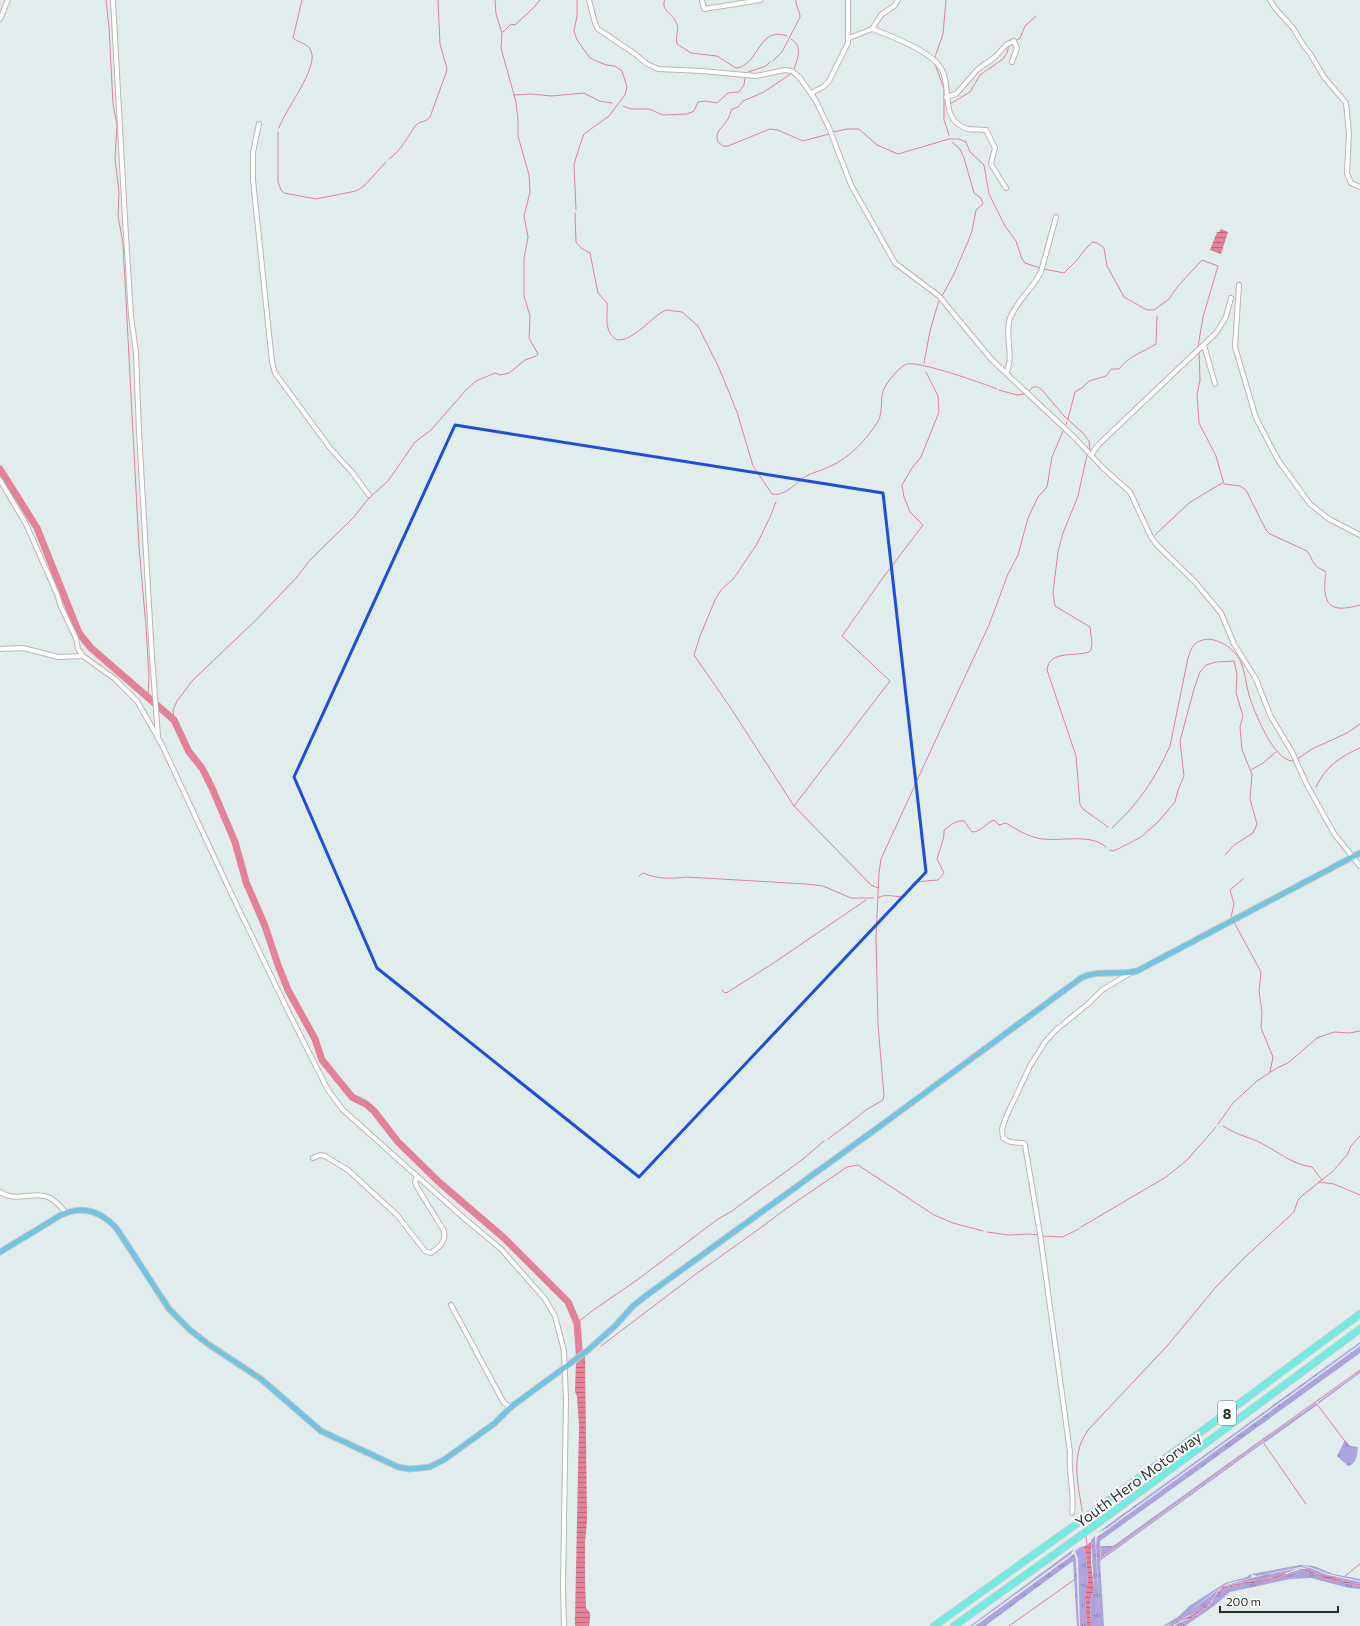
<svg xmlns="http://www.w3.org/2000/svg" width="1360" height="1626" font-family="Commissioner,sans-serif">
	<defs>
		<pattern id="grass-tufts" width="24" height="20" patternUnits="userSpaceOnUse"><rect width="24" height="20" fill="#ada4dd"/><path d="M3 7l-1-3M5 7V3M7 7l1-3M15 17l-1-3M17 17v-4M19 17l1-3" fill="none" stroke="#8d86b4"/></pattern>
		<pattern id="water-rules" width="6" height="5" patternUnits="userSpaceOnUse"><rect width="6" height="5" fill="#e38198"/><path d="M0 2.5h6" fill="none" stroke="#b86a7c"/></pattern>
	</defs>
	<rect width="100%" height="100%" fill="#e1eced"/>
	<path fill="url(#grass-tufts)" d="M1360,1342V1344L1107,1528L1097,1533Z
		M1360,1346V1353L1100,1541V1546H1113L1360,1369L1101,1557L1100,1546H1097H1099L1100,1559L1262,1442L1263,1443L1100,1561L1104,1626H1100L1096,1546L1097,1537Z
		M1360,1371V1373L1318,1404V1402Z
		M1316,1403L1317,1405L1264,1443L1263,1441Z
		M1345,1440L1350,1446L1358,1447C1357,1456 1356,1464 1348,1466L1337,1456Z
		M1095,1536L1100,1626H1091L1090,1599L1094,1590L1091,1540Z
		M1082,1546L1086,1554L1088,1580L1085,1597L1087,1626H1080L1078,1559L1075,1551Z
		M1074,1549L1071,1554L972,1626H970Z
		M1074,1554L1076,1559L1079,1626H1077L1073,1561L985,1626H975Z
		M1300,1565L1314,1566L1333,1574L1360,1579V1581L1329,1574L1310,1567L1305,1566L1257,1576L1251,1574Z
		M1305,1567L1310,1568L1328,1575L1360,1582V1584L1342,1581L1339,1579C1331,1578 1323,1575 1315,1573C1311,1572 1308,1569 1304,1568C1294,1568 1281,1576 1272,1578C1260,1581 1233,1582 1223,1587C1215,1592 1212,1602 1205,1607C1195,1614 1181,1617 1173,1626H1168L1184,1616L1223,1586L1255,1577Z
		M1300,1570L1306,1571L1330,1580L1360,1586V1589L1349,1588L1311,1578L1290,1579L1230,1592L1214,1606L1185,1626H1175C1181,1620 1183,1622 1189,1619C1194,1617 1200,1612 1205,1609C1215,1601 1215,1591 1231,1586L1268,1581Z
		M1250,1574L1252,1576L1250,1578C1241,1581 1231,1581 1223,1586C1208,1594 1178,1626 1163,1626L1179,1616L1189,1606L1225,1583L1247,1577Z"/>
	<path fill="url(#water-rules)" d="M1221,229L1228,232L1221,254L1210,250L1217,232H1219Z
		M585,1356L587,1521L585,1543V1580L586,1608L590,1613V1618L589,1626H575V1620L574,1619L575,1618L579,1425L577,1397L575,1391L576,1363Z
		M1091,1542V1562L1094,1590L1090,1599L1091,1626H1087L1085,1597L1088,1580L1086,1554L1083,1547Z
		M1301,1569H1307L1314,1573L1339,1579L1342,1581L1360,1584V1586L1330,1580L1306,1571L1300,1570L1268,1581L1231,1586L1225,1588L1212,1600L1207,1607L1191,1618L1180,1621L1173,1626L1178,1621L1188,1617L1205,1607L1223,1587L1234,1584L1273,1578L1281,1574H1287Z"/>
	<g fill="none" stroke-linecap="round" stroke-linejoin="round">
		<path stroke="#e38198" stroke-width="1" d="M106,0L109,27L113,104L117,125L115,159L119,192L118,216L123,243L139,547L146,627L149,676L148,697
			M665,0C660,10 672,13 676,22C680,29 675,36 677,44L691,53L717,56L736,68C759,66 758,25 787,36
			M503,32L511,24L515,25C524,16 533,10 540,0
			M791,39C803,46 798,58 794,69
			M1015,41L1020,38L1025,26L1036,16
			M935,57L943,34L946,0
			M773,61L782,52L800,17C800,10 795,6 796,0
			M935,64L944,89V120L949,135
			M792,73L764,92L743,101L738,107L732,109C730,112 730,115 728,119C723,128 714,131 718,142L723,146H728L770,129L778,130L803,141L829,134
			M746,74L748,72L766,66L770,62
			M514,95L531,94L551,96L584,93L599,101L612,103
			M950,104L970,92L980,75L1003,59L1007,53L1009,45
			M623,106L631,109H649L663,115L687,114L694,111L698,102L705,101L717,103L728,93L739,92L744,85L745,77
			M279,128C284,111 319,68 311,51C308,43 299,43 293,38L302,0
			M278,132V182L281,190L284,193L316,199L356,191L364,186L386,162
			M833,132L847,129H859L877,145L898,154L949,139H959L966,142L970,152L984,165L989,194L1005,226L1016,241L1022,259L1025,263L1040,268
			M389,159C402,150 407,137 416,125C420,121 426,122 430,117L446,73L447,69L440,44L438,0
			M576,210L574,164L580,145L584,134L609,116L625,95L627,87L622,71L615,66L606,65L590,58L577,40L574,31L577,16V0
			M575,213L576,242L581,248L590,253L598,293L607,303C608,317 603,331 617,340C634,341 651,317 666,310L682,312L698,326L719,368L737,412L753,466L772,494C786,497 796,482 806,476C814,472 823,470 831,466C849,458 867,439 877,423C885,411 878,396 886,385C890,379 900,366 907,364C920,361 982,383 997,389
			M1044,269L1064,273L1075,262L1089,245L1093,242L1097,243L1104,248L1107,266L1124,297L1147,310H1154L1169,299L1178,286L1202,260L1218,266L1203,317L1198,347
			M942,296L953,276L967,244L972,231L976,210L983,204L981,198L974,193L964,158L960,149L952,142
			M1199,352L1200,380L1197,395L1199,423L1216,456L1224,484L1240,486L1246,490L1266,530L1270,534L1307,551C1314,561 1312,566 1325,571C1327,575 1325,576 1325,580C1323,609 1334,612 1360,605
			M924,363L930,331L939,300
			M999,390L1017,395L1025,394
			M1029,391L1033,387H1038L1042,390L1064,416L1083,433L1089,441L1090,451
			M1068,419L1075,392L1083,387L1089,381L1106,376L1111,369H1119C1129,356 1143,352 1156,344L1157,316
			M1066,425L1067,422
			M1087,455L1078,496L1063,533L1058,552L1053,593L1055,606L1090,627L1092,643L1091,650L1089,652C1074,657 1049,650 1047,670L1076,756L1080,805L1083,809L1108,827
			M776,502L770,517L757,544L734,578L721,590L715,600L700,636L694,655L730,707L794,806L871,885L878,888
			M1155,535L1189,503L1222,483
			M174,720L173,710L177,701L193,680L257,619L297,577L309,561L353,518L369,498L388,481L415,442L431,430L466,390L476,381L488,376L495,373L500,375L509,373L525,360L536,356L538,354L529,338L530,316L524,296V259L528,237L524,216L530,192L529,175L518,136V120L516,102L501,48L502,33L496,14L495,0
			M1297,759L1312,749L1347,733L1360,724
			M1251,770L1263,763L1276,752
			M1316,787C1325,767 1341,756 1360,748
			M794,806L890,681L842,636L882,579L923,525L910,512L904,497L902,485L912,468L921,457L939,412L938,396L926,372
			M1112,828C1139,803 1155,779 1170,746L1188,658C1190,653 1191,647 1195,644C1210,631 1234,647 1241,662C1245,672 1246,684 1249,695C1254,711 1274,762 1293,761
			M1110,850L1113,851L1120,848L1141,837L1158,822L1175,802L1178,790L1184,776L1180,741L1194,689L1200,672L1206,665L1216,662L1234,661L1237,674L1236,693L1243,716L1240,727L1242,750L1252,774L1250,799L1257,824L1253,833L1234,845L1225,855
			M639,876L643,873C657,879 670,879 686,877L806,884L823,886L851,898H873
			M878,898C884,893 896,897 904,897L914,882L938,880L944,873L937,859C939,852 945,837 944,830L952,824L959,821H964L972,832C981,832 986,823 994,820L999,825L1006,823C1016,829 1025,835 1037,838C1058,843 1089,832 1106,847
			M1231,917L1234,904L1230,890L1243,879
			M1235,924L1261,972L1259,991L1262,1012L1261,1028L1273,1057L1270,1072
			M722,990L725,993L728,992L775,962L866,900
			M1218,1124L1233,1103L1257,1081L1277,1068L1288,1063L1317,1038L1334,1032L1349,1033L1360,1031
			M1223,1126C1235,1134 1248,1137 1261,1143C1277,1151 1293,1165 1312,1167L1322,1180
			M828,1139L847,1125L866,1110L883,1100L884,1095L878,1025L876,937L879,873L881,859L949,711L989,625L1008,574L1018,555L1028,518L1038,497L1047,487L1052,457L1063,431
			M1319,1182L1334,1184L1360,1195
			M1081,1227L1166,1177L1187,1160L1216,1127
			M988,1232L1008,1235L1030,1234L1038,1235
			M1042,1236L1062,1237L1079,1229
			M577,1323L592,1311L637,1280L718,1219L732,1211L803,1159L824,1141
			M601,1346L696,1274L759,1229L787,1208L847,1167L858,1165L934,1215L953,1223L983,1231
			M1316,1403L1347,1444
			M1263,1442L1306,1504
			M1083,1517C1079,1486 1069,1457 1088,1430L1168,1345L1215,1288L1243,1259L1294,1212L1298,1200L1303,1195L1332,1172L1341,1162L1347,1155L1351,1146L1360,1136
			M1084,1522L1085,1528
			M1086,1536L1087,1544
			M1091,1546H1094
			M1097,1546H1099L1100,1558L1360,1370
			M1345,1576L1360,1564
			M1009,1626L1074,1580"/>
		<path stroke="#e38198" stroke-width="7" d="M0,469L37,528L79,633L91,648L174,720L189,752L202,768L212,788L235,842L246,882L265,926L278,965L288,990L315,1039L322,1060L352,1097L366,1104L374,1111L398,1142L440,1183L504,1238L568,1302L577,1323L580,1363"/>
		<g stroke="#bcb5b2" stroke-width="6">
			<path id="minor" d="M113,0L125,219L131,316L136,353L139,432L152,657L158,736
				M589,0L595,23L598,29L635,54L647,64L658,69L702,71L756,76L785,70L792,71L800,78L816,101L829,128L851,185L895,263L939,296L991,359L1075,438L1103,468L1130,492L1151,537L1157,545L1196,583L1221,613L1234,644L1256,679L1270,715L1292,752L1307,785L1335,835L1360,866
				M702,0L704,9L761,0
				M1270,0L1275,8L1293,28L1304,46L1311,55L1324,77L1346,103L1349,133L1347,173L1351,183L1360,187
				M0,19L8,0
				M872,29L881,15L894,6L898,0
				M849,38L872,29L875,30C894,37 930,51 941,68C953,88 938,120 968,129C974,130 980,129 986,130L995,148L991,163L992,166L1006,188
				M811,93L823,87L829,81L848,43V0
				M946,97L956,94L978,69L995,57L1006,45L1014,41L1017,48L1012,62
				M259,124L253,152V180L272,362L275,373L330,448L351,471L369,495
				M1239,285L1235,347L1256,418L1278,460L1310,504L1329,519L1360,535
				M1204,345L1215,384
				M1006,373C1015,357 1004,335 1010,318C1017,301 1033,288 1041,272L1056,217
				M1091,455L1098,445L1216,333L1226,317L1231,298
				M0,480L26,524L57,594L61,607L76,638L78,649L83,656L115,679L137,701L162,745L231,893L289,1013L328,1090L343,1110L465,1219L501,1249L545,1299L555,1316L564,1351L566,1399L563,1587L564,1626
				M0,649L23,648L58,657L83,656
				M313,1158L320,1155L325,1156L348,1170L397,1215L425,1251L431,1253C439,1247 446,1243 444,1231L417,1187L415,1182L417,1177
				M0,1192C16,1203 34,1190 50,1198C56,1201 61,1207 66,1213
				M451,1305L504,1403L511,1407
				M1072,1513C1075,1496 1068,1472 1070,1452L1040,1234L1025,1145L1024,1143C1016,1142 1010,1144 1003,1138L1002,1129L1006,1117L1030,1066L1045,1042L1056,1030L1089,1003L1102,990L1130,973"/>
		</g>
		<g stroke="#c8c8c8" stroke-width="7">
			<path id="major" d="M0,1252L61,1215C83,1205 101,1211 117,1229L169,1309L190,1330L208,1344L261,1379L321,1431L398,1467L409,1469L421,1468L430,1467L445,1459L495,1423L511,1407L587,1351L615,1326L633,1306L647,1295L887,1121L1081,978C1098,969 1118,976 1137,971L1360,853"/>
		</g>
		<g stroke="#c8c8c8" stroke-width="8">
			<path id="highway" d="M934,1626L1075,1525L1360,1314
				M954,1626L1094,1526L1360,1329"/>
		</g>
		<use href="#minor" stroke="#fff" stroke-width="4"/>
		<use href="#major" stroke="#71c4e3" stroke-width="5"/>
		<use href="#highway" stroke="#6ceee5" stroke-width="6"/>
	</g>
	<path fill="none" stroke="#1d4ed8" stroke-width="3" stroke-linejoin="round" d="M455,425L883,493L926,872L639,1177L377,968L294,777Z"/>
	<g text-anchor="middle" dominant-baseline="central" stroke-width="4" stroke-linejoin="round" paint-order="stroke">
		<rect fill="#fff" stroke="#6c6c6c" stroke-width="1" x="1218" y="1401" width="18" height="24" rx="3"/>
		<g font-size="14" font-weight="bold" fill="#2d2d2d">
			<text x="1227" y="1413">8</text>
		</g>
		<g font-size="15" fill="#2d2d2d" stroke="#fff">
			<text transform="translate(1138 1479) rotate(-36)">Youth Hero Motorway</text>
		</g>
	</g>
	<path d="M1220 1606v6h118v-6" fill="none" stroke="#2d2d2d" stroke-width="2"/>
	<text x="1226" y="1606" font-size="12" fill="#2d2d2d" stroke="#ffffff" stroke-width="3" paint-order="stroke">200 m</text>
</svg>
